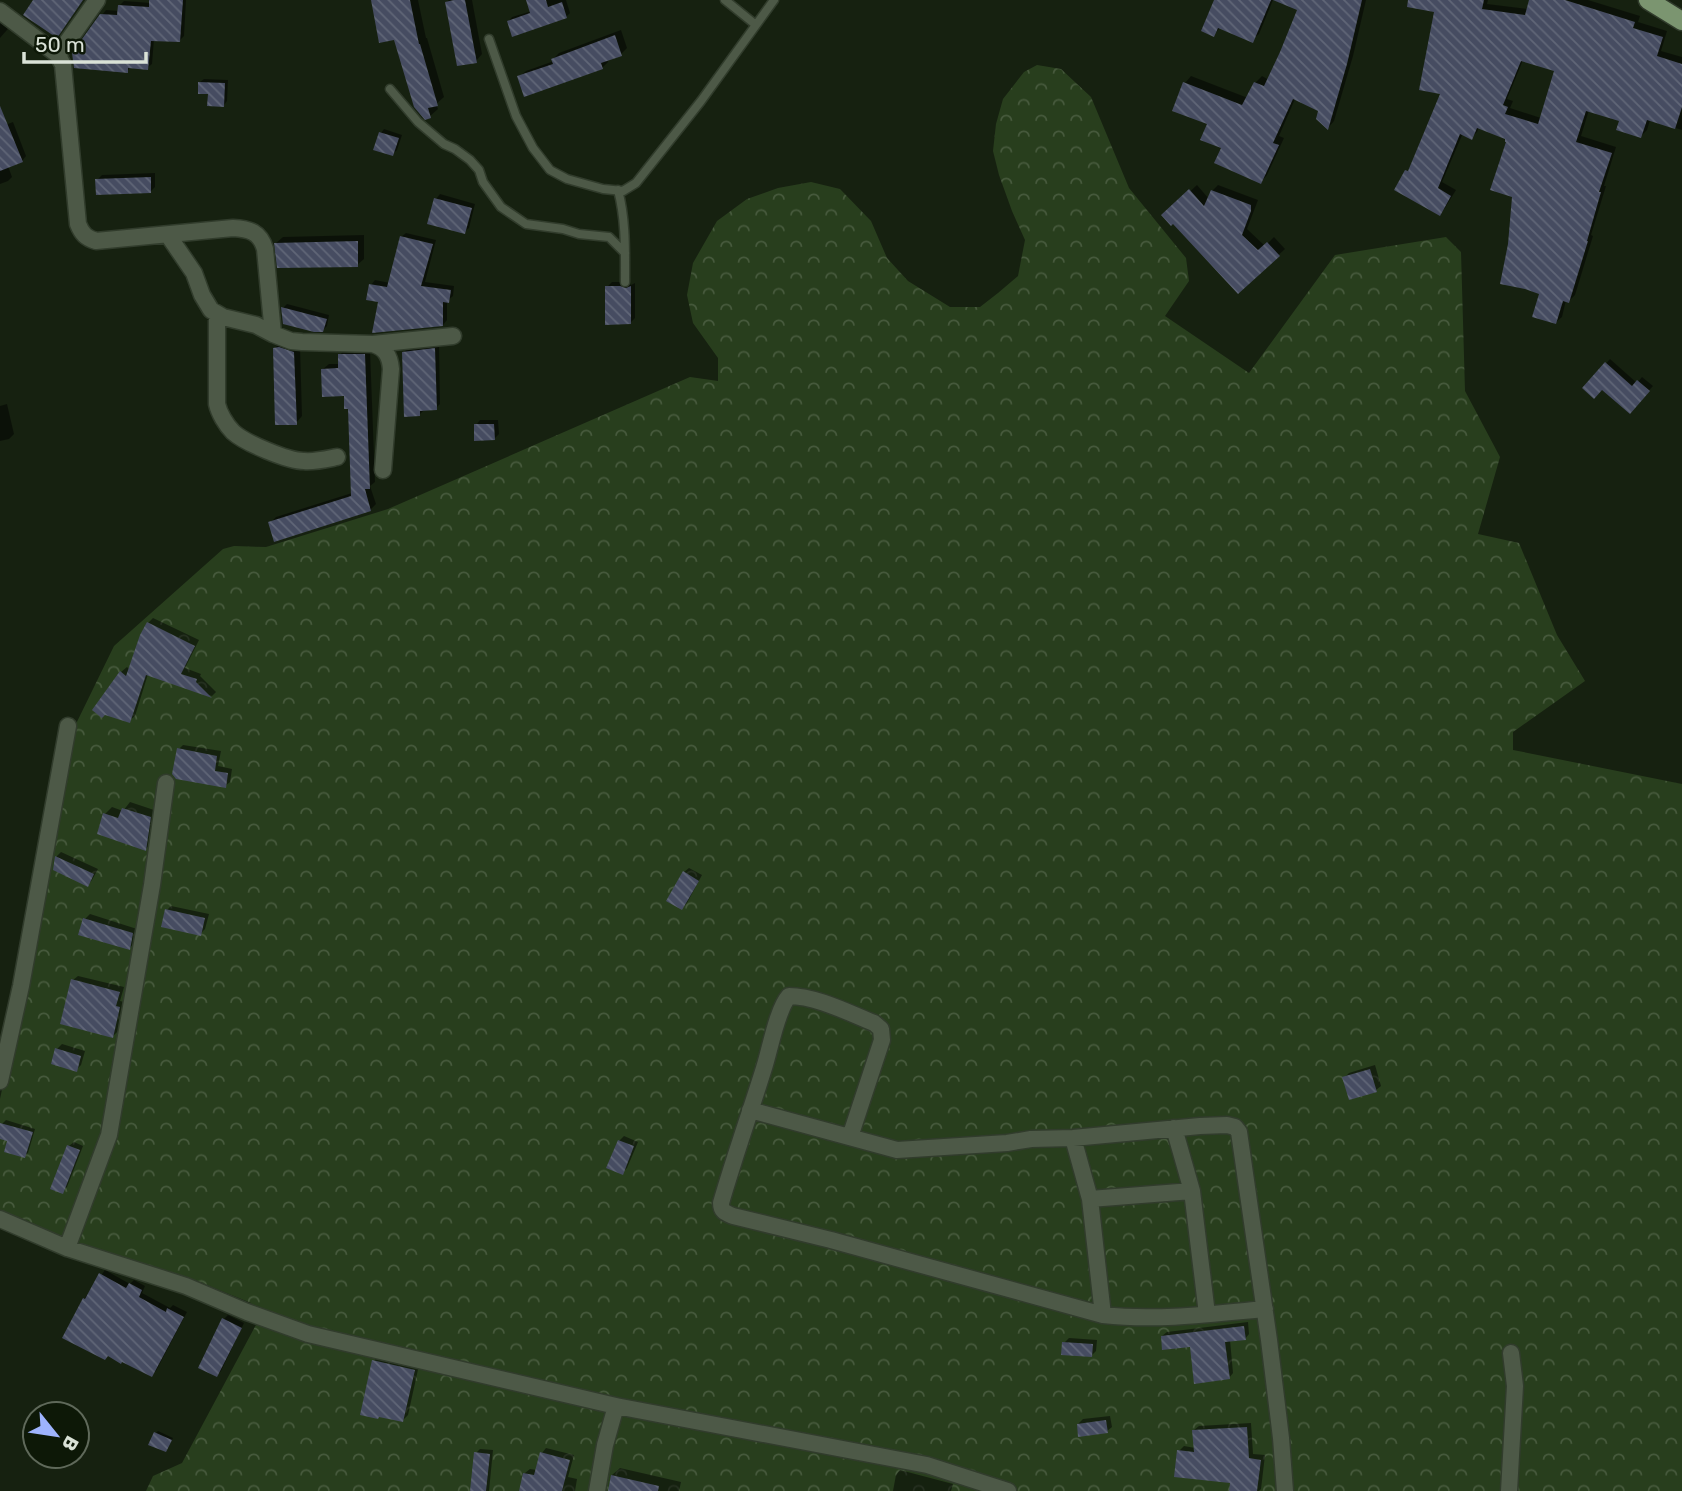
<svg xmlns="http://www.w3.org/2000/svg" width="1682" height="1491" font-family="Rubik,sans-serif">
	<defs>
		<pattern id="forest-crowns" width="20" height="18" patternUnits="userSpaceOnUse" patternTransform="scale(1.75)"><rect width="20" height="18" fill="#283e1d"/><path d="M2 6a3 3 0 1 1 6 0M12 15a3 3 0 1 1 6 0" fill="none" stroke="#475a3d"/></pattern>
		<pattern id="building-back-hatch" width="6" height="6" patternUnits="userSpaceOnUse" patternTransform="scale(1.75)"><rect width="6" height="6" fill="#464c61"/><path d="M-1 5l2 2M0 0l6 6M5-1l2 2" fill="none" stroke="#606677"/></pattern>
	</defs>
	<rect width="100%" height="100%" fill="#162110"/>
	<path fill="url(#forest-crowns)" d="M1037,65L1061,69L1091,97L1129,188L1186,258L1189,281L1165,316L1249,373L1335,255L1446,237L1461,252L1465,391L1500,457L1478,534L1519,543L1557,635L1585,681L1513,732V750L1682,784V1491H146L153,1476L182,1463L257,1323L251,1303L187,1277L56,1236L0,1213V1099L24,987L73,730L114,646L223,549L234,546L266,547L388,509L690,377L718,381V358L693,323L687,295L693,263L717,221L747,199L778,188L811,182L840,189L871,221L887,258L908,281L950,307H980L998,293L1018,276L1025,240L1012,211L999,175L993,151L996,124L1003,99L1024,72Z"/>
	<path fill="#0007" fill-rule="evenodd" d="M151,0H186L184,36L179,41L154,39L152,64L147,68L131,67L127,71L102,15L106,10L119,11L120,5L124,1L151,3Z
		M372,0H418L426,38H427L444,97L436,104L438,109L430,116L395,38Z
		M449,0H472L482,54L476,61L447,2Z
		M528,0H566L570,13L566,17L509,21L512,17L532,11Z
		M1216,0H1273L1259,34L1252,40L1221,27L1213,35Z
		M1277,0H1366L1353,56L1334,121L1328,128L1321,110L1295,99L1279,136L1284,138L1267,175L1261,182L1223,147L1209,123L1174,110L1185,83L1191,76L1248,98L1255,83L1262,76L1269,80L1299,9Z
		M1414,0H1488L1487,4L1528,9L1531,0H1588L1640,16L1638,22L1667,31L1661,51L1682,57V130L1650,120L1647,130L1641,136L1621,120L1589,110L1581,136L1616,147L1604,186H1606L1591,235L1593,236L1575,295L1569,301L1566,300L1562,317L1556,322L1542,293L1510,245L1514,196L1507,138L1479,127L1477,132L1472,137L1463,133L1442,182L1456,190L1445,208L1440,214L1407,171L1412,166L1443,92L1436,10ZM1523,60L1557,70L1541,118L1510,108L1513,101L1507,99Z
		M0,12L13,23L0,38Z
		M621,30L627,48L621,54L607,59L608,62L602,68L519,77L526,71L554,61L553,59L559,53Z
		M204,79L228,80L227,101L224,105L200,82Z
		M13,122L26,156L22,161L8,166L12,177L8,181L0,184V127Z
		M384,129L402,135L397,150L393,154L381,133Z
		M155,173V187L151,191L97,180L102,175Z
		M1197,185L1209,199L1212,191L1218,185L1258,200L1247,229L1265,246L1274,237L1285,249L1238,292L1174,221L1164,215Z
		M440,194L475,204L469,228L464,232L436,199Z
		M406,233L436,240L425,282L454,286L453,296L447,301V320L443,325L380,300L371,285L375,280L390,283L401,237Z
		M364,235V259L357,265L276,243L283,237Z
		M612,282H625L631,285L635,283V318L630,323L607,287Z
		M287,304L329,315L327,326L323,330L283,308Z
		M281,342L300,346L302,416L296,423L275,348Z
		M439,345L440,404L436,408L424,410L419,415L404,352L408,348Z
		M345,349L370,350L375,482L370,486L376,504L371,509L275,540L270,523L276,517L352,493L349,407L346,394L323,369L329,364H340V355Z
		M1610,359L1637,383L1642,377L1653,386L1630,411L1602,387L1584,388Z
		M7,404L14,434L9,439L0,441V406Z
		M480,420H498L499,434L494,439L476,425Z
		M153,618L199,640L185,668L201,674L200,676L216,692L212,696L148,674L135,716L129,721L121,672L127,667L130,670L148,623Z
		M183,745L221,751L218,766L232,769L230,782L225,786L179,749Z
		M130,802L157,811L152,842L146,849L105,814L112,807L123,811Z
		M61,852L98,869L92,880L88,885L55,869L57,856Z
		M689,868L702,875L687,903L682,908L684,872Z
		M171,906L209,914L205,929L200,934L167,910Z
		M90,914L137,929L134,943L130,948L85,919Z
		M78,976L124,987L120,1001L124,1002L118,1031L113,1036L73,980Z
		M62,1044L85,1051L81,1065L76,1070L57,1049Z
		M1375,1065L1381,1086L1376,1090L1344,1078L1349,1073Z
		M6,1120L35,1129L28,1153L24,1156L10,1140L0,1137L2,1124Z
		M624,1136L638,1142L627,1168L622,1173L619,1141Z
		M74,1142L83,1146L67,1187L62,1191L69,1146Z
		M105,1270L130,1284L134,1280L145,1286L142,1293L170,1308L173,1305L187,1312L156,1371L152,1375L84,1299Z
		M228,1315L244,1323L221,1371L217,1375L224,1319Z
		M1248,1322L1249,1334L1245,1339L1230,1340L1233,1373L1229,1378L1192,1345L1162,1336L1167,1332Z
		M1069,1338L1097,1340L1096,1351L1091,1356L1064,1343Z
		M378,1356L419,1365L408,1415L403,1420L374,1361Z
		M1110,1416L1112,1427L1107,1431L1078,1424L1083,1419Z
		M1251,1423L1253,1454L1265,1455L1261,1489L1259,1491H1230L1232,1481L1179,1451L1184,1446L1195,1448L1194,1430L1199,1426Z
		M158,1431L173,1438L166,1450L156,1433Z
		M546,1448L574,1455L568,1477L577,1479L575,1491H521L525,1473L530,1469L537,1470L542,1453Z
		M480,1449L493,1450L489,1491H471L476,1453Z
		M620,1468L681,1482L679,1491H609L612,1475Z
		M900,1470L953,1484L951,1491H893L896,1475Z"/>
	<path fill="url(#building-back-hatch)" fill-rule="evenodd" d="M33,0H83L57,38L23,15Z
		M149,0H183L180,42L151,41L148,70L128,68V73L74,68L72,53L100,14L117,15L118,5L149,7Z
		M371,0H410L419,44H420L438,106L428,108L431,118L425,120L414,107L394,40L379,43Z
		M454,0H465L477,63L457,66L445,2Z
		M526,0H546L548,7L562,2L567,18L512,37L507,21L530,13Z
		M1214,0H1271L1253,43L1218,28L1214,37L1201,31Z
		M1273,0H1362L1347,64L1328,130L1316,119L1318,111L1293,99L1273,143L1279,145L1261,184L1214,163L1221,148L1200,140L1207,124L1172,111L1183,82L1242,105L1254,82L1264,86L1280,52L1297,10Z
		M1408,0H1484L1482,9L1525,15L1529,0H1565L1635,22L1633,28L1663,37L1657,56L1682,64V107L1675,129L1647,120L1641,138L1616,130L1619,121L1586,111L1576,142L1612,153L1599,192H1601L1587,241H1588L1569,303L1563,301L1556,324L1532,317L1539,294L1525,289L1500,284L1508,244L1512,197L1490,190L1506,142H1505V139L1477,128L1472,140L1460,134L1438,188L1451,196L1440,216L1394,190L1405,170L1408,171L1440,94L1419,90L1434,12L1407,7ZM1521,61L1554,71L1538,124L1505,114L1508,107L1503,105Z
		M615,35L622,56L601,63L603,69L524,97L517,76L553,64L551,59Z
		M198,82L225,83L224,107L207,106L208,94H198Z
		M0,106L23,162L0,171Z
		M379,132L399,138L393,156L373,150Z
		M151,177V193L96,195L95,179Z
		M1189,189L1204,206L1211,190L1251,205V211L1242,235L1258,250L1267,242L1280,256L1238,294L1173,224L1171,226L1161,215Z
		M434,198L472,208L465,234L427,224Z
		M400,236L433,244L421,286L451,290L449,303L443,302V326L372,333L378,302L366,300L369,284L387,287Z
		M358,241V267L277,268L274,243Z
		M605,286H620L626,288L631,286V324L605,325Z
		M281,307L327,319L323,332H314L283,324Z
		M279,347L294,352L297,425H275L273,348Z
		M435,348L437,410L420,411V416L404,417L402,352Z
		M338,354H365L370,489H365L371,511L274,542L268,522L351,496L348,409H344V396L322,397L321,369L338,368Z
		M1605,362L1632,386L1637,380L1650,391L1630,414L1602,390L1594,399L1582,388Z
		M474,424H494L495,440L474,441Z
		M147,622L195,646L181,674L197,679L196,682L212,698L146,675L130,723L105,715L102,718L92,710L120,671L126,676L140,635Z
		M177,748L217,756L215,771L228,773L226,788L176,779L172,774Z
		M122,808L151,817L146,851L97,834L103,813L118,818Z
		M55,856L94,874L88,887L53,870Z
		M683,871L699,881L682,910L666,901Z
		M165,909L205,918L201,936L161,927Z
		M83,918L133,933L130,950L78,935Z
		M71,979L120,992L116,1006L120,1007L113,1038L60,1024Z
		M55,1048L81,1056L77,1072L51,1064Z
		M1370,1069L1377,1092L1349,1100L1342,1077Z
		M0,1123L33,1132L25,1158L4,1152L7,1141L0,1139Z
		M618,1140L634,1146L623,1175L606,1168Z
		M67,1145L80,1150L63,1194L50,1189Z
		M99,1273L126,1288L129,1283L142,1290L139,1297L166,1312L167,1308L184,1317L152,1377L122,1362L121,1364L108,1356L105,1360L62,1338L83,1298L85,1299Z
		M222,1318L242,1328L217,1377L198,1368Z
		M1244,1326L1246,1340L1225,1342L1230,1379L1194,1384L1190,1347L1162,1350L1161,1336Z
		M1062,1342L1093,1344L1092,1357L1061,1355Z
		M372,1360L415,1370L403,1422L379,1417L378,1419L360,1415Z
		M1106,1420L1108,1433L1078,1437L1077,1424Z
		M1247,1427L1249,1458L1261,1460L1257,1491H1229L1230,1483L1174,1477L1177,1450L1194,1452L1192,1430Z
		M154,1432L172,1440L166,1452L148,1445Z
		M474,1452L490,1454L486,1491H470Z
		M540,1452L570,1460L562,1491H519L523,1473L534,1475Z
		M611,1475L659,1486L658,1491H608Z"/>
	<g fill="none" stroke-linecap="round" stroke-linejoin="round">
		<g stroke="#313c2c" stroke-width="11">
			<path id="lane" d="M725,0L756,25
				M489,39L516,116L533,148L550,170L567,179L603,189L623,191L636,183L701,101L774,0
				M390,89L418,122L444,144L455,149L470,160L479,170L483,182L501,207L526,224L563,229L579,234L609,237L625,253
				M618,190C626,220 625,251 625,282"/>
		</g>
		<g stroke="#313c2c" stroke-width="19">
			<path id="street" d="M0,11L58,55L63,65L78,224C82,234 86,238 96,241L233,228C250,229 260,232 265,249L273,334L291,341L302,342L373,344C386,348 390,357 391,369L383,470
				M58,55L97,0
				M168,235L194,273L202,295L211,310L223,317L256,325L273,334
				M217,315V404C219,413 226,425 233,432C245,443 288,461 304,461C315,462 327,459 337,457
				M373,344L453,336
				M0,1081L21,986L68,726
				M750,1110L897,1150L1007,1143L1031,1139L1073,1138L1200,1126L1227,1125L1235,1127L1239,1132L1269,1340L1281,1438L1285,1491
				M1174,1128L1192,1191L1207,1314
				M850,1137L882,1040L881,1029L874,1023C849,1013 816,996 789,996C777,1009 770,1050 764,1068C750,1113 734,1158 721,1203C721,1212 726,1213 733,1216L831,1240L1103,1315C1157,1321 1212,1314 1265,1309
				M1073,1138L1090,1199L1103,1315
				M1090,1199L1192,1191
				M0,1219L67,1248L186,1286L247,1312L308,1334L616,1406L927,1465L1008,1491
				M67,1248L109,1135L152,885L166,783
				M597,1491L605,1445L616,1406
				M1509,1491L1515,1386L1511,1353"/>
		</g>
		<g stroke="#313c2c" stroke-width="21">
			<path id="primary" d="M1648,0L1682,21"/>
		</g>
		<use href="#lane" stroke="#4d5947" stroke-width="8"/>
		<use href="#street" stroke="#4d5947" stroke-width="16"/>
		<use href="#primary" stroke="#7b9570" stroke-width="18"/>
	</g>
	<g transform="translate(56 1435) rotate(120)"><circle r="33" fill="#0d1807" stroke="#5f695a" stroke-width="2"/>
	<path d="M0-5L12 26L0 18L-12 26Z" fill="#9eb3fd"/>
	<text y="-10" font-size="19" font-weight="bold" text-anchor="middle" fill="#dae2d7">B</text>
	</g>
	<path d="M24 52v10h122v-10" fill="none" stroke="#dae2d7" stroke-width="3.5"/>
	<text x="35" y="52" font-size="21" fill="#dae2d7" stroke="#0d1807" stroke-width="5" paint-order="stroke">50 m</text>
</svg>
